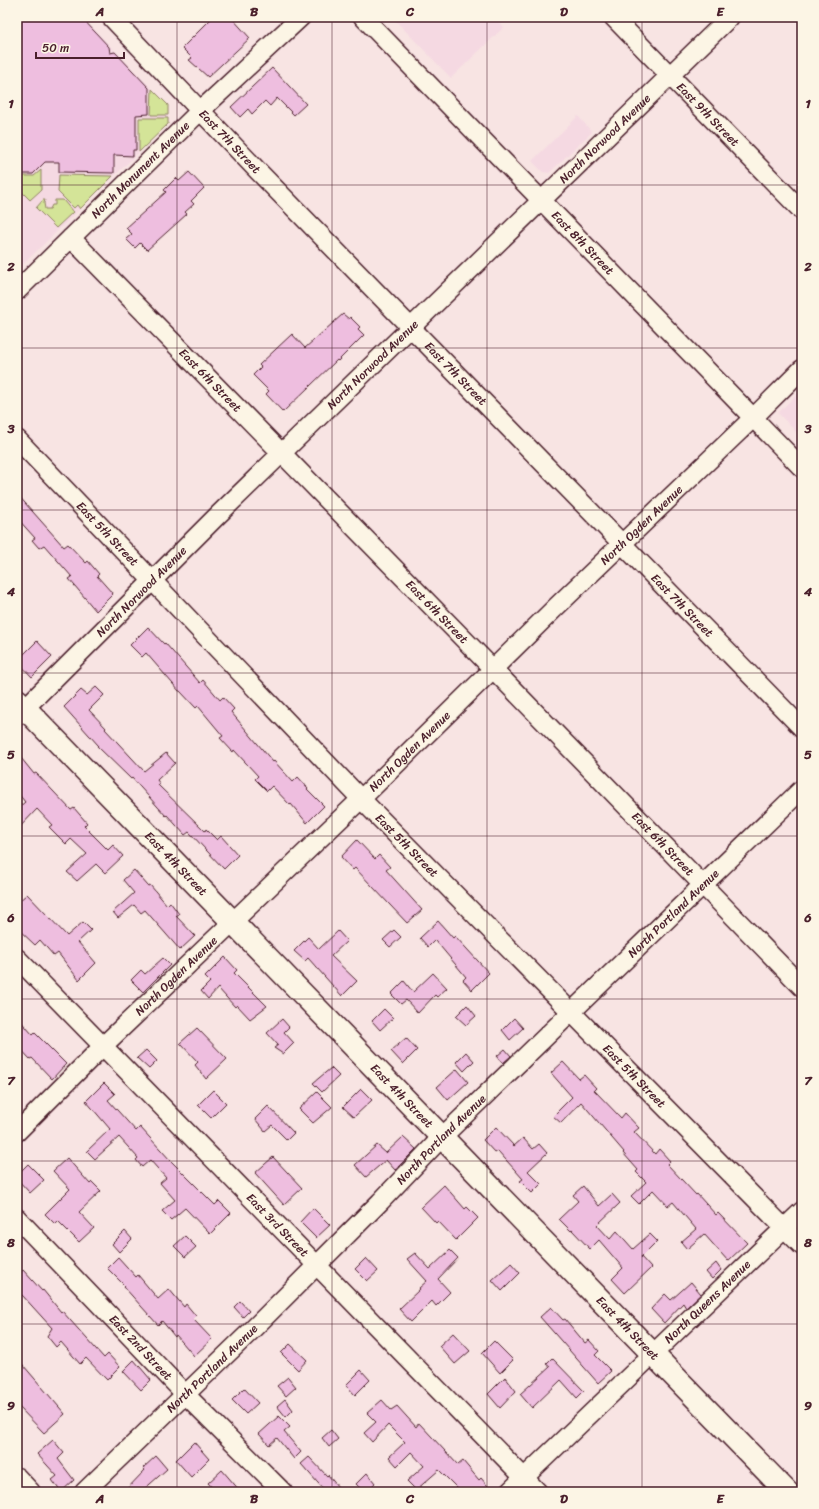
<svg xmlns="http://www.w3.org/2000/svg" width="819" height="1509" font-family="Sriracha,sans-serif">
	<rect width="100%" height="100%" fill="#f8e4e3"/>
	<filter id="ink" filterUnits="userSpaceOnUse"><feTurbulence type="fractalNoise" baseFrequency=".025" numOctaves="2"/><feDisplacementMap in="SourceGraphic" scale="8" xChannelSelector="R" yChannelSelector="G"/><feConvolveMatrix kernelMatrix="1 2 1 2 8 2 1 2 1" color-interpolation-filters="sRGB"/></filter>
	<g filter="url(#ink)">
		<path fill="#f5d9e2" d="M17,17H82L168,105V124L17,270Z
			M392,17H494L504,27L451,78Z
			M578,116L592,132L549,173L543,172L532,161Z
			M802,389V430L798,434L778,413Z"/>
		<path fill="#d4e498" stroke="#8f8262" d="M152,89L168,105V115H151Z
			M139,118H168V124L139,152Z
			M41,170V190L30,200L17,187V176H34Z
			M59,175L113,176L80,209L77,205L74,208L58,192Z
			M43,200H45L44,203L45,209H50L52,205H55V200H63L73,212L56,228L36,208Z"/>
		<path fill="#eebedf" stroke="#4a1f2b" d="M17,17H81L109,47L110,53L115,52L149,88V114L136,115V150H133V156L114,155V173L59,172V162H45L33,174H17Z
			M213,17H231L250,38L208,77L189,60L192,58L182,48Z
			M272,68L306,104L294,115L277,98L270,106L265,101L252,114L248,109L240,117L231,107Z
			M189,172L204,188L191,201L194,204L185,212L187,214L147,250L140,243L135,248L126,239L132,234L126,228L166,192L164,190L176,178L179,181Z
			M343,314L349,319L350,317L360,327L358,329L364,335L338,361L337,360L283,412L266,394L269,391L253,375L261,367L259,365L292,334L305,348Z
			M17,494L64,547L68,544L86,563L88,561L99,574L97,576L113,594L96,611L69,579L72,577L44,545L39,548L32,540L35,538L17,518Z
			M148,627L164,644L165,643L200,683L203,680L220,700L223,697L234,709L231,712L273,762L274,761L293,782L298,777L308,788L307,789L324,806L307,823L291,804L290,805L272,786L267,791L255,779L258,776L234,750L233,752L220,738L223,736L198,706L196,708L180,691H179L146,653L142,657L130,645Z
			M37,641L52,657L32,677L17,661Z
			M96,687L104,695L89,710L106,728L105,729L144,771L166,753L175,763L157,780L160,784L158,785L205,831L206,829L217,840L221,836L238,855L224,869L189,832L185,835L167,815L166,816L132,778L131,779L97,746L98,745L64,707L81,690L87,695Z
			M17,753L34,774L36,773L71,810L74,808L87,823L84,826L108,850L113,845L123,856L105,873L96,864L77,881L67,872L87,854L71,839L66,844L49,827L52,825L37,809L17,830V809L25,802L17,792Z
			M357,840L375,859L379,855L390,867L386,870L422,910L407,923L355,868L353,870L341,857Z
			M134,870L148,886L150,885L167,905L170,902L179,914L176,916L195,936L180,950L145,910L141,913L134,905L118,918L113,912L134,893L123,880Z
			M27,894L67,936L83,922L91,930L78,942L96,963L79,980L58,953L54,956L40,940L35,945L17,928V903Z
			M438,921L453,938L455,936L489,973L472,990L463,980L466,977L435,940L428,947L420,938Z
			M394,930L401,937L390,947L383,940Z
			M338,931L347,941L331,956L357,981L342,996L308,958L305,961L294,951L308,937L319,949Z
			M225,957L237,970L234,973L267,1006L250,1019L237,1005L235,1007L218,988L208,999L201,991L210,982L205,977Z
			M163,958L170,965L143,992L131,980L141,970L145,974Z
			M433,973L447,988L437,997L435,995L418,1013L406,1000L401,1004L391,994L404,981L413,992Z
			M467,1005L476,1016L466,1025L456,1016Z
			M384,1009L393,1018L380,1030L372,1021Z
			M17,1017L33,1035L35,1033L66,1064L52,1079L32,1058L30,1059L17,1045Z
			M514,1018L523,1028L510,1040L502,1030Z
			M282,1019L289,1027L284,1032L294,1043L283,1054L274,1048L278,1045L267,1033Z
			M197,1028L227,1059L206,1079L195,1065L198,1062L180,1043Z
			M406,1038L417,1050L403,1064L391,1051Z
			M505,1049L511,1056L503,1063L497,1056Z
			M146,1050L157,1061L149,1069L137,1058Z
			M466,1052L474,1061L464,1071L456,1062Z
			M563,1062L579,1079L584,1075L596,1088L594,1090L621,1118L625,1113L639,1128L634,1132L655,1154L659,1149L670,1161L667,1164L696,1195L697,1194L716,1215L718,1213L747,1243L728,1261L704,1234L687,1249L681,1242L696,1229L673,1202L668,1206L653,1190L639,1204L631,1196L646,1182L636,1172L638,1170L623,1153L624,1152L581,1102L561,1123L553,1116L572,1097L551,1073Z
			M331,1068L339,1076L322,1092L313,1083Z
			M457,1069L468,1082L448,1100L437,1087Z
			M104,1083L115,1094L108,1100L136,1131L140,1127L171,1161L215,1205L219,1201L231,1213L210,1234L185,1208L171,1220L162,1211L175,1200L160,1183L166,1178L150,1160L142,1167L136,1160L138,1158L119,1137L95,1159L87,1151L110,1129L86,1101Z
			M361,1089L372,1100L354,1117L343,1107Z
			M213,1090L226,1103L211,1118L198,1105Z
			M317,1092L332,1107L313,1123L299,1109Z
			M268,1106L294,1133L287,1140L272,1125L265,1131L255,1119Z
			M496,1127L514,1146L523,1138L533,1149L539,1144L547,1153L528,1171L541,1184L532,1193L520,1181L523,1179L498,1151L495,1153L483,1140Z
			M403,1137L416,1149L395,1170L386,1160L366,1177L355,1165L377,1145L386,1153Z
			M273,1157L302,1188L284,1205L255,1173Z
			M67,1158L90,1184L92,1182L101,1191L79,1212L94,1228L79,1242L58,1221L55,1224L45,1214L70,1189L53,1171Z
			M28,1164L44,1180L30,1193L17,1179V1175Z
			M444,1185L465,1209L467,1207L478,1218L456,1240L438,1221L436,1223L421,1207Z
			M583,1186L599,1206L612,1194L620,1203L597,1225L610,1239L617,1231L633,1249L650,1234L657,1241L641,1257L651,1268L625,1293L612,1279L623,1268L599,1240L590,1249L572,1230L571,1231L559,1219L578,1201L573,1195Z
			M313,1208L330,1225L316,1238L300,1222Z
			M125,1231L132,1239L119,1252L112,1244Z
			M185,1236L196,1247L185,1257L174,1246Z
			M450,1250L458,1258L438,1279L450,1292L436,1306L432,1301L411,1322L399,1309L420,1289L419,1288L427,1281L407,1259L415,1253L430,1269Z
			M118,1257L136,1277L138,1275L158,1299L169,1289L184,1307L186,1304L196,1316L193,1319L212,1339L194,1356L176,1335L175,1337L162,1321L158,1325L124,1287L125,1286L107,1268Z
			M366,1258L378,1271L367,1281L355,1269Z
			M511,1263L520,1273L502,1291L492,1280Z
			M716,1263L721,1270L712,1279L706,1272Z
			M23,1270L42,1291L43,1290L61,1312L62,1311L104,1358L108,1354L120,1367L107,1380L86,1358L80,1364L61,1342L56,1347L47,1336L52,1328L22,1295L17,1299V1276Z
			M691,1282L701,1294L686,1308L683,1303L664,1323L651,1309L665,1294L671,1300Z
			M240,1301L249,1311L243,1317L234,1307Z
			M551,1307L563,1320L565,1319L585,1343L589,1340L599,1351L595,1355L611,1371L598,1383L540,1317Z
			M453,1333L470,1351L455,1364L439,1346Z
			M494,1341L513,1360L500,1373L482,1353Z
			M290,1344L307,1360L298,1370L281,1353Z
			M17,1358L65,1414L44,1433L17,1405Z
			M552,1358L584,1391L577,1398L561,1380L532,1408L520,1394L550,1367L546,1364Z
			M134,1360L151,1380L141,1390L123,1371Z
			M361,1370L370,1380L355,1395L346,1385Z
			M288,1377L296,1387L286,1396L277,1386Z
			M505,1377L516,1391L500,1408L488,1394Z
			M244,1388L258,1403L246,1414L232,1400Z
			M285,1399L293,1410L286,1417L277,1406Z
			M382,1400L391,1410L397,1406L416,1427L419,1423L458,1465L463,1461L479,1480L481,1478L493,1492H461L439,1470L416,1490L407,1481L424,1466L411,1452L397,1466L389,1457L405,1442L388,1425L372,1442L364,1433L376,1422L367,1413Z
			M279,1416L290,1427L284,1432L301,1452L294,1459L277,1438L269,1445L259,1434Z
			M331,1430L338,1439L329,1447L322,1438Z
			M53,1440L64,1453L58,1459L74,1480L61,1492L52,1480L57,1476L37,1454Z
			M194,1442L209,1459L191,1477L176,1460Z
			M156,1456L167,1469L141,1492H124L145,1470L143,1468Z
			M309,1457L327,1476L328,1475L338,1487L332,1492H326L301,1464Z
			M222,1470L241,1492H216L208,1483Z
			M367,1473L375,1483L366,1492H364L356,1484Z"/>
		<g fill="none" stroke-linecap="round" stroke-linejoin="round">
			<g stroke="#4a1f2b" stroke-width="21">
				<g id="minor">
					<path id="s1" d="M111,17L258,171L802,728"/>
					<path id="s2" d="M363,17L802,468"/>
					<path id="s3" d="M613,17L802,211"/>
					<path id="s4" d="M71,238L493,669L802,987"/>
					<path id="s5" d="M17,291L200,111L301,17"/>
					<path id="s6" d="M17,439L361,799L802,1246"/>
					<path id="s7" d="M17,716L217,516L730,17"/>
					<path id="s8" d="M17,958L538,1492"/>
					<path id="s9" d="M17,1132L103,1046L361,799L556,607L753,418L802,369"/>
					<path id="s10" d="M17,1218L186,1395L283,1492"/>
					<path d="M17,1477L31,1492"/>
					<path id="s11" d="M84,1492L251,1331L380,1202L441,1138L802,789"/>
					<path id="s12" d="M509,1492L802,1211"/>
				</g>
			</g>
			<g stroke="#4a1f2b" stroke-width="25">
				<g id="major">
					<path id="s13" d="M17,700L787,1492"/>
				</g>
			</g>
			<use href="#minor" stroke="#fcf5e5" stroke-width="18"/>
			<use href="#major" stroke="#fcf5e5" stroke-width="22"/>
		</g>
	</g>
	<path fill="none" stroke="#4a1f2b" stroke-width="1" stroke-opacity="0.55" d="M177,17V1492M332,17V1492M487,17V1492M642,17V1492M17,185H802M17,348H802M17,510H802M17,673H802M17,836H802M17,999H802M17,1161H802M17,1324H802"/>
	<g text-anchor="middle" dominant-baseline="central" stroke-width="3.5" stroke-linejoin="round" paint-order="stroke">
		<g font-size="12" fill="#4a1f2b" stroke="#fcf5e5">
			<text stroke="none"><textPath href="#s3" startOffset="136">East 9th Street</textPath></text>
			<text stroke="none"><textPath href="#s7" startOffset="824">North Norwood Avenue</textPath></text>
			<text stroke="none"><textPath href="#s1" startOffset="172">East 7th Street</textPath></text>
			<text stroke="none"><textPath href="#s5" startOffset="173">North Monument Avenue</textPath></text>
			<text stroke="none"><textPath href="#s2" startOffset="315">East 8th Street</textPath></text>
			<text stroke="none"><textPath href="#s7" startOffset="500">North Norwood Avenue</textPath></text>
			<text stroke="none"><textPath href="#s1" startOffset="496">East 7th Street</textPath></text>
			<text stroke="none"><textPath href="#s4" startOffset="199">East 6th Street</textPath></text>
			<text stroke="none"><textPath href="#s9" startOffset="871">North Ogden Avenue</textPath></text>
			<text stroke="none"><textPath href="#s6" startOffset="131">East 5th Street</textPath></text>
			<text stroke="none"><textPath href="#s7" startOffset="176">North Norwood Avenue</textPath></text>
			<text stroke="none"><textPath href="#s1" startOffset="820">East 7th Street</textPath></text>
			<text stroke="none"><textPath href="#s4" startOffset="523">East 6th Street</textPath></text>
			<text stroke="none"><textPath href="#s9" startOffset="547">North Ogden Avenue</textPath></text>
			<text stroke="none"><textPath href="#s4" startOffset="847">East 6th Street</textPath></text>
			<text stroke="none"><textPath href="#s6" startOffset="563">East 5th Street</textPath></text>
			<text stroke="none"><textPath href="#s13" startOffset="228">East 4th Street</textPath></text>
			<text stroke="none"><textPath href="#s11" startOffset="826">North Portland Avenue</textPath></text>
			<text stroke="none"><textPath href="#s9" startOffset="223">North Ogden Avenue</textPath></text>
			<text stroke="none"><textPath href="#s6" startOffset="887">East 5th Street</textPath></text>
			<text stroke="none"><textPath href="#s13" startOffset="552">East 4th Street</textPath></text>
			<text stroke="none"><textPath href="#s11" startOffset="502">North Portland Avenue</textPath></text>
			<text stroke="none"><textPath href="#s8" startOffset="373">East 3rd Street</textPath></text>
			<text stroke="none"><textPath href="#s12" startOffset="275">North Queens Avenue</textPath></text>
			<text stroke="none"><textPath href="#s13" startOffset="876">East 4th Street</textPath></text>
			<text stroke="none"><textPath href="#s10" startOffset="179">East 2nd Street</textPath></text>
			<text stroke="none"><textPath href="#s11" startOffset="178">North Portland Avenue</textPath></text>
		</g>
	</g>
	<rect width="819" height="1509" fill="none" stroke="#fcf5e5" stroke-width="44"/>
	<path d="M36 52v6h88v-6" fill="none" stroke="#4a1f2b" stroke-width="2"/>
	<text x="42" y="52" font-size="12" fill="#4a1f2b" stroke="#fcf5e5" stroke-width="3" paint-order="stroke">50 m</text>
	<rect x="22" y="22" width="775" height="1465" fill="none" stroke="#4a1f2b" stroke-width="1.5"/>
	<g font-size="13" text-anchor="middle" font-weight="bold" fill="#4a1f2b">
		<text x="100" y="16">A</text>
		<text x="254" y="16">B</text>
		<text x="410" y="16">C</text>
		<text x="564" y="16">D</text>
		<text x="720" y="16">E</text>
		<text x="11" y="108">1</text>
		<text x="808" y="108">1</text>
		<text x="11" y="271">2</text>
		<text x="808" y="271">2</text>
		<text x="11" y="433">3</text>
		<text x="808" y="433">3</text>
		<text x="11" y="596">4</text>
		<text x="808" y="596">4</text>
		<text x="11" y="759">5</text>
		<text x="808" y="759">5</text>
		<text x="11" y="922">6</text>
		<text x="808" y="922">6</text>
		<text x="11" y="1085">7</text>
		<text x="808" y="1085">7</text>
		<text x="11" y="1247">8</text>
		<text x="808" y="1247">8</text>
		<text x="11" y="1410">9</text>
		<text x="808" y="1410">9</text>
		<text x="100" y="1503">A</text>
		<text x="254" y="1503">B</text>
		<text x="410" y="1503">C</text>
		<text x="564" y="1503">D</text>
		<text x="720" y="1503">E</text>
	</g>
</svg>
